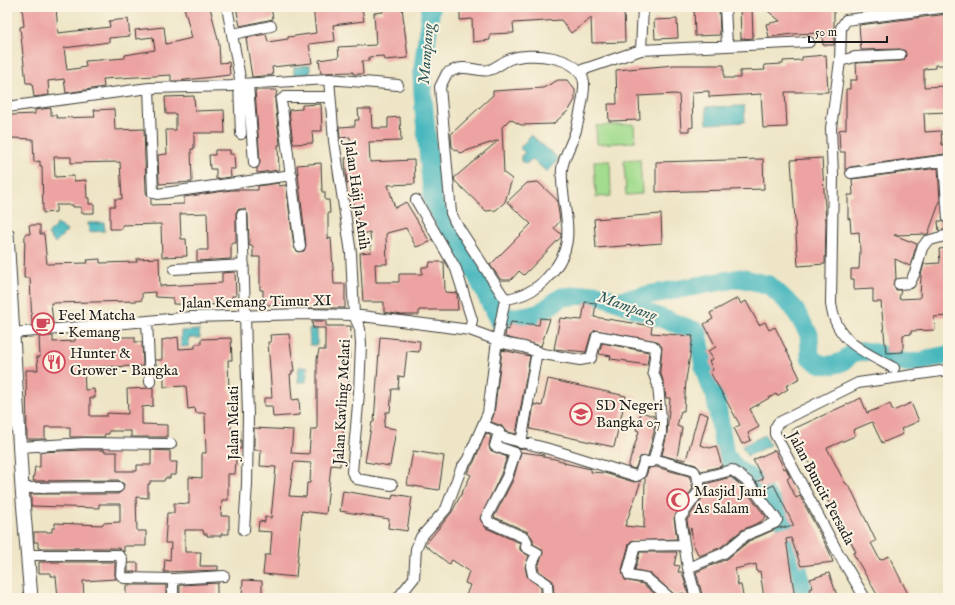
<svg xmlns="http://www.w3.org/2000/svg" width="955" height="605" font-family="'IM FELL English',serif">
	<rect width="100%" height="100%" fill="#fcf5e5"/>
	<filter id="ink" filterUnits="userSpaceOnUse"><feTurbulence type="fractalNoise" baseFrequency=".025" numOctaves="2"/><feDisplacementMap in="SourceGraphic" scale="8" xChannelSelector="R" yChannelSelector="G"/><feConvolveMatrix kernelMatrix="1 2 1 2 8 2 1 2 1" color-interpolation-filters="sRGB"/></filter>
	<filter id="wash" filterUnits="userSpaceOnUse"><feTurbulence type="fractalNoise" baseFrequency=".012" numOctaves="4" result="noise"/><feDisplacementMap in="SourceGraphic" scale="16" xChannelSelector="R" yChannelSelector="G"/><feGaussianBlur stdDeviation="0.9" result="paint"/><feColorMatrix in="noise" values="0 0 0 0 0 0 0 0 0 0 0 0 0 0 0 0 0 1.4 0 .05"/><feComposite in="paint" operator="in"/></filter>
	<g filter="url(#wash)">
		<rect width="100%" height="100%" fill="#eee5c6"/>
		<path fill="#f2d4be" d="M539,374L637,395L624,453L526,432Z"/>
		<path fill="#a3dc8e" stroke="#607c55" d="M634,124L635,142L597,144L596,126Z
			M640,159L642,194L626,195L624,160Z
			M594,161H610L611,196L596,197Z"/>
		<path fill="#49b8be" stroke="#326a6d" d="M310,65V74L294,75V67Z
			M744,106L745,122L707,124L706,107Z
			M531,135L559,159L547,172L532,159L526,164L521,161V156L525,153L520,148Z
			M88,223H104L105,231L89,232Z
			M57,224L67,231L55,243L48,235Z
			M309,329H317V345H310Z
			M199,330L200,338H189V346L181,347V331Z
			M299,367H308L306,382H298Z
			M765,435L770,445L747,456L742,446Z"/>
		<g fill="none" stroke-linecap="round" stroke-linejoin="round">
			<path stroke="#49b8be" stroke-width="19" d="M431,7L422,76L424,110L433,201L450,232L464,249L498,319L538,314L562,297L597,294L698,332L704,367L708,381L715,394L725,455L739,471L755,481L782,516L792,538L804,598
				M615,301L740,278L769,285L793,307L809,334L810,357C819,366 832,367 844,361C848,358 850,353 856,352C877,349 884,359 903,362C919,365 932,357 948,355"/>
		</g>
		<g id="blocks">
			<path fill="#eca3a1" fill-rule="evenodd" d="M22,7H56L58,33L110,27L109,21L128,19L130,36L109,38V42L64,48L67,70L86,67L85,61L125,58V55L155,50L153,37L136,39L135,30L164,27L166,44L192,38L184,7H210L219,44L220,63L229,62L230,75L177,81H171V75L103,79L104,87L66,93L64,79L48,81L49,95L34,97L32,83H26L20,27L24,26Z
				M236,7H271L273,19L240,26Z
				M313,7H362L364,21L333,25L335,41L309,44L312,63L272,67L273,75L252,77L246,38L266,34L268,42L288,39V37L316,33Z
				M382,7H402L408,58L384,60L383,56L369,57V61H362L363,74H353V72L321,73L319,60L339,57L338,47L376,45L374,13L383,12Z
				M464,7H624L625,42L592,43L591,18L571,33L561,20L513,23L514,33L490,34V40L473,42L472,19L460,20V11H464Z
				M694,7H719L720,35L695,36Z
				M740,7H752L753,38L741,39Z
				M763,7H834V45H823L822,33L793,34L769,37L766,24L780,21Z
				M948,14L946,65H935V68L924,69V87L948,86V112L924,113L925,132L941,131L942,145H945V154L850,167L845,170V152H840L839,130L846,129V89H850V80H857L856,63L901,61L904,60L906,55L905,51L900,49L861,50L859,25Z
				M677,19L678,38L655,39L654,20Z
				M826,55L828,92H785L787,127L763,128L761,94L709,97V91L692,92L693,127L689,128V131H681L679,95L676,94L639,96L640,120L609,121L608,104H617L616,70L675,65H724V78H740V71L765,70L764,65L783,64V61L802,60V57Z
				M558,80H567L575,90V100L569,110L553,124L521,125L510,119L502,127L504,173L512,179L505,202L496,210L486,211L455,181L454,178L499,140L460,153L452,147L451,134L493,95V91L543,88Z
				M255,90H277L275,101L280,145H278L279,170L257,173V169L260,163Z
				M194,96L195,111L224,110L225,133H194V149H191L192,182L159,184L158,155L167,154L166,130H176V114H166L165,97Z
				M321,104L322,131H312L313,143L293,144L289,110L302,109V105Z
				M51,108V115H56L57,118L95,117L94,110L114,109L115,130L144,129L146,193L151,199V205L184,204V197L231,190H258V186L279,183V186L286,185L294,247L298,252L304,251L306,245L297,165L321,163L322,192H325V200H329L330,213H328V239L331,238L334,284H345V308H305L293,307V304L263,305V290H260V257H253V246H250L249,243L248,215L245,209H239L236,212V243H231V259L197,261V250H208L207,213L180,214L181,239H186L187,256L162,257L161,224L122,225V229H110V206H115V199H122L120,162L71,163V157H54L55,177L74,176V181L86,180L87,198H89V204H94V213H81V207H73V205H56V212L43,213L42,166H40V161L34,162L33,139L11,138V115L35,114V110Z
				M358,109H371L372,128H388V118L400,117L401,141L369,142L370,162L414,160L415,184L388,185L395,208L406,202L430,242L416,247L406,228L387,233L386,235L387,264H375L376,282H399V274H422V267H429L430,262H444L445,292L457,293L458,310H419V315H402L384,312V302H363L360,253L371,252L370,232L360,235V227L357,218H354L351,183L347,184L345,158H352L350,137L340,138L339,127L355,126V120H359Z
				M215,150H230V154H234L235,169H230L231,177L216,179V169H210L209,155H215Z
				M822,158L826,223L825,264L798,266L791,160Z
				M763,159L764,189L656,192V162Z
				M938,168L940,201L928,234L894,235L917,244L910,266L895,259L896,278L893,284L896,290H901L899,299L920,298L921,275L924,264L940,263L939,249L948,248V316L934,317L935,330L911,331V334L903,335V352L886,353L881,302H873V289L854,290V279H851V269H859L860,251L859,232L851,233L850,218L848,219V195H853L852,179Z
				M538,182L557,200L560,221L554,228L561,234V237L524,275L519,271L511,280H501L490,265L531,224L507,202L527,183Z
				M661,214L662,243L596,248L594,219Z
				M938,221H942L947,225V229L939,231Z
				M29,225H40V234H44L47,264L88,263L87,260L100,259V263L137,262L136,259L159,258L160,286L222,283V273L235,272L236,296H232L233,305L173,304V298L156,297L155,292L142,293V300L136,301L51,303L53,323L32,325L30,278H24L25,234H30Z
				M738,298L741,304L746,301L759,325L765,322L769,330L775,327L800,378L786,386L788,389L777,396L776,394L750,409L759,427L748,433L751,440L742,444L734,428L740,425L710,372L713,370L709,361L713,359L708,351L716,347L704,324L713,319L710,313Z
				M585,302L596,303L594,317L652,326L651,333L693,336L686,380L684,411H681L677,426L682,428L677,458L686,460L699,412L708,415L700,445L710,448L716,446L722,466L701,471L696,465L662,455L667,434L670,398H666L664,384L660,371L662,347L657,341L595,330L591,334L586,352L554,349L560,318L582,320Z
				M540,318L550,319L541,346L505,337L506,329L509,330L511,322L539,325Z
				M312,321H326V326H351L348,393H345L344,425L340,466L331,465L326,514L302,511L296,577L263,574L265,555H270L272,532L258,531L259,521L265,522V517L271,518L276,467L260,466L261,450H254V428L293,430L291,453L309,454L311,429H317V359L319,350H325V328H313ZM294,462L311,463L310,483H307L306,497L289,496Z
				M289,334L294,371H292V374H290L292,400L299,399L300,415L273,417L272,406H264V398H272L268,342H271L270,335Z
				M117,335V337H135V342H142L143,366L96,367L84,369L85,390L94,389L95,398H90V416H107V413L128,414L127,389L153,388V406L142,407V424L167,425V437H131V431H109V434H105L104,437H70V427H45V439H27L26,370H38L37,357H40L39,337L53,336V342L75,341V336Z
				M178,337L179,349L195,348V344H201V339L231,338L232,360H228L229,390H231L232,400H229L232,440H241V449H237L235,474H228V500H222L221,516H229V534H221V536H207V534H204L203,530H185V552H201L200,566H218V570L164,572L165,559L170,560L171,543H165L167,513H174V503L189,504V477L202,478V453H206L205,413H196L195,408L188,409L186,386L164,387V371L156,364L155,360H162V340Z
				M380,337L420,341L419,352L407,351L404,377L399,376L398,389H392L390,412H386L384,427L396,429L390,466L365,462L372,422H374Z
				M602,343L649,352L647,365L627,362V361L610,359L611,356L599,354Z
				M502,350L530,356L516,434L505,431L502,426L491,422L494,414Z
				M548,379L626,396L614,447L530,429L534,404L542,406Z
				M861,398L867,413L890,404L893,411L911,403L919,421L901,429L903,434L882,443L872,422L853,430L855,436L827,448L845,483H846L852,491L876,541L871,543L880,560L889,556L910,598H879L853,553L856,552L842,524L840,525L805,455L802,456L791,430Z
				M641,412L654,416V432L648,456L640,457L635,469L628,467L639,431L636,430Z
				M486,433L491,436L489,445L490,450L507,457L501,474L480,519L486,528L520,543V550L529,556L525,567L527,576L541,588V598H465L470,585L465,583L469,571L452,560L449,564L425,545L452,512L471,475L467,473L474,462Z
				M84,450H104V452H117V471H137V465H151V450L170,451V462H177L176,475H170V478H165L164,481H150V484H148V498L136,497L137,531H146V546H124V552L118,548H38V542H34V532H52V528H55V523L102,525L103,523L120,522V504H99V508L31,506V494H118L123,490L124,484L118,480L33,481L35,467H40V452Z
				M775,450L784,469L786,468L790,477L787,479L796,498L800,496L829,551L833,562L801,566L791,538L786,539L795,598H764L760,571L757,572L756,564L735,569L738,585H741L743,596L733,598H703L696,572L727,559L749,541L778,528L794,526L774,485L763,490L756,482L763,479L753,460Z
				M413,451L444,456L439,490L407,485Z
				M521,452L544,455L543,457L555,459L565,462L564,463L591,469V472L604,473L634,482L641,481L625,526L644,528L645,478L649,468L656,467L689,476L693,488L674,518L677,539L631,541L629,544L622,570L625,580L643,584L660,598H554L553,581L539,571L538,567L543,553L542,549L533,544V539L528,532L494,517L513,480Z
				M731,477L743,487L766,517L760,522L742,530L721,547L699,556L693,544L691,528L689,534L687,520L705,494V484Z
				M343,491L392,499L393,494L412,497L407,531L388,528L389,519L340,511Z
				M640,552H677L674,565L680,566L678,572H682L689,596L684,597V593L675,595L650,573L635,570Z
				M39,562H115V575L116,579L83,581L84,598H58L56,576H51V573H39Z
				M128,563H138V572H128Z
				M829,573L838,598H818L817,596L812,597L809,589L813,588L810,579Z
				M243,580L262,581V597L242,596Z
				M219,583L217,585V598H180V585Z
				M126,585H166V598H126Z"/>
		</g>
	</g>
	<g filter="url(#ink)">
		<use href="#blocks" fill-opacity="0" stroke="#3c3a36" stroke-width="1"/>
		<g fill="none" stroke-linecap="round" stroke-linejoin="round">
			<g stroke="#3c3a36" stroke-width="12">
				<path id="minor" d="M725,7L727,46
					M233,34L271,26
					M641,50L643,7
					M840,61L855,57L900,55
					M579,71L641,50L809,42
					M329,79L334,141L351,253L354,315L360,329L361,344L359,393L352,472L357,479L392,485
					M248,84L254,163
					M149,88L153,193L157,194L292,175
					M7,107L149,88L232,86L239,84L240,78L227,7
					M241,134L239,84L329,79L398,85
					M944,161L948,219
					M851,173L948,160
					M416,200L456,269L472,320L470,330
					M242,215L248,415L247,484L244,530
					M300,246L281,100L285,97H325
					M174,269L244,265
					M899,284L910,283L916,270L922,248L927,241L948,235
					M147,321L150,382
					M13,333L192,317L305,314L354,315L470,330L497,340
					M497,342L524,347L543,354L580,360L591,358L597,336L653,346L656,349L653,372L658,385L661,419V433L654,459L694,471L698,479L732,470L748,482L777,520L775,523L746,535L724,553L688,568
					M894,368C863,351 836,342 831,304L833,174L831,128L840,61L841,28L846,20L948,7
					M483,425L499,432L495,446L515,453L507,477L486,518L489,522L525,538L527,542L526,547L537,553L531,566L533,575L547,584L548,598
					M498,436L553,450L636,476L640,474L644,462H652L654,459
					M521,443L537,351
					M20,447L84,443L171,444
					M22,488L118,487
					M28,555H118L122,559L121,575L124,578L173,579L224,576
					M173,598V579
					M398,598L414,578L416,549L421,537L446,509L461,469L468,459L488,413L497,340L505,299L455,222L451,213L440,87L447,73C452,71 457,68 462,68C470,67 480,72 489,70C497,68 502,62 510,59C530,52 579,55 584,82C585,93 579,118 576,130C572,144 564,155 562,169C561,180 563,190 564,200C569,233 572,252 547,278C536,290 521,297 505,299
					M670,598L646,578L629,575L628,572L635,546L684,545
					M696,598L688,568L680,518L700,490L698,479
					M865,598L837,551L775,434V428L778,423L858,383L948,370"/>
			</g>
			<g stroke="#3c3a36" stroke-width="15">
				<path id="tertiary" d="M7,234L22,488L31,598"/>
			</g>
			<use href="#minor" stroke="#fff" stroke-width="10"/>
			<use href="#tertiary" stroke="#fff" stroke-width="13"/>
		</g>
	</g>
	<defs>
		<g id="cafe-ring" transform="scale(1.15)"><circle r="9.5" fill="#fcf5e5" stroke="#d1495b" stroke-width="1.5"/><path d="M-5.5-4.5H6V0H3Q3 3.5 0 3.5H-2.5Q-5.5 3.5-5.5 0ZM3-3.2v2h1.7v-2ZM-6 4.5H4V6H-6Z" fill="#d1495b"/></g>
		<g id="restaurant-ring" transform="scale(1.15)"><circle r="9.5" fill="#fcf5e5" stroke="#d1495b" stroke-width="1.5"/><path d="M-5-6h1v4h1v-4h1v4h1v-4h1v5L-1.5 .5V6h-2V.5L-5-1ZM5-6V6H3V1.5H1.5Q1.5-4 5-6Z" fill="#d1495b"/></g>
		<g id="school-ring" transform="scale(1.15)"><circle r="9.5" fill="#fcf5e5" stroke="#d1495b" stroke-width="1.5"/><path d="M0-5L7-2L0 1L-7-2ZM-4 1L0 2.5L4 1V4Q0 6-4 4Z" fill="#d1495b"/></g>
		<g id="mosque-ring" transform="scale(1.15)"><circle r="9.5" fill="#fcf5e5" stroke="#d1495b" stroke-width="1.5"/><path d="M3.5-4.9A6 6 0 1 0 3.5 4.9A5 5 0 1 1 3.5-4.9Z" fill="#d1495b"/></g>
	</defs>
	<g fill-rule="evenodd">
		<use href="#cafe-ring" x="43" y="324"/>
		<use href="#restaurant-ring" x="54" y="362"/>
		<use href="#school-ring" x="581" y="414"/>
		<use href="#mosque-ring" x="678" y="500"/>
	</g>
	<g text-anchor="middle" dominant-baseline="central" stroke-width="4" stroke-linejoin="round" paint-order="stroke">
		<g font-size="15" fill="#1c1c1c" stroke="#fcf5e5">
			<text transform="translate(357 195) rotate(82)">Jalan Haji Ja Anih</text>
			<text transform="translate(256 302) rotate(-1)">Jalan Kemang Timur XI</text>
			<text transform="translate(342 402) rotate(-87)">Jalan Kavling Melati</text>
			<text transform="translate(233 423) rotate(-90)">Jalan Melati</text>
			<text transform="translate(821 488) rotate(62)">Jalan Buncit Persada</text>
		</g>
		<g font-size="15" fill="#1c1c1c" stroke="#fcf5e5" text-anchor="start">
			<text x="58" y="315">Feel Matcha<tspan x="58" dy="17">- Kemang</tspan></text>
			<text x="70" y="353">Hunter &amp;<tspan x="70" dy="17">Grower - Bangka</tspan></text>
			<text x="596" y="405">SD Negeri<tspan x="596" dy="17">Bangka 07</tspan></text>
			<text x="694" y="491">Masjid Jami<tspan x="694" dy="17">As Salam</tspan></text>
		</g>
		<g font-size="16" font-style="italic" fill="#2e5a5d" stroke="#fcf5e5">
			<text transform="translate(427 54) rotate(-86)">Mampang</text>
			<text transform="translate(627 307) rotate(19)">Mampang</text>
		</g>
	</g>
	<rect width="955" height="605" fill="none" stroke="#fcf5e5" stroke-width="24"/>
	<path d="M809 36v6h78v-6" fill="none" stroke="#1c1c1c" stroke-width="2"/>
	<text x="815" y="36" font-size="12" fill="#1c1c1c" stroke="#fcf5e5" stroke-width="3" paint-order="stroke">50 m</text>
</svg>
